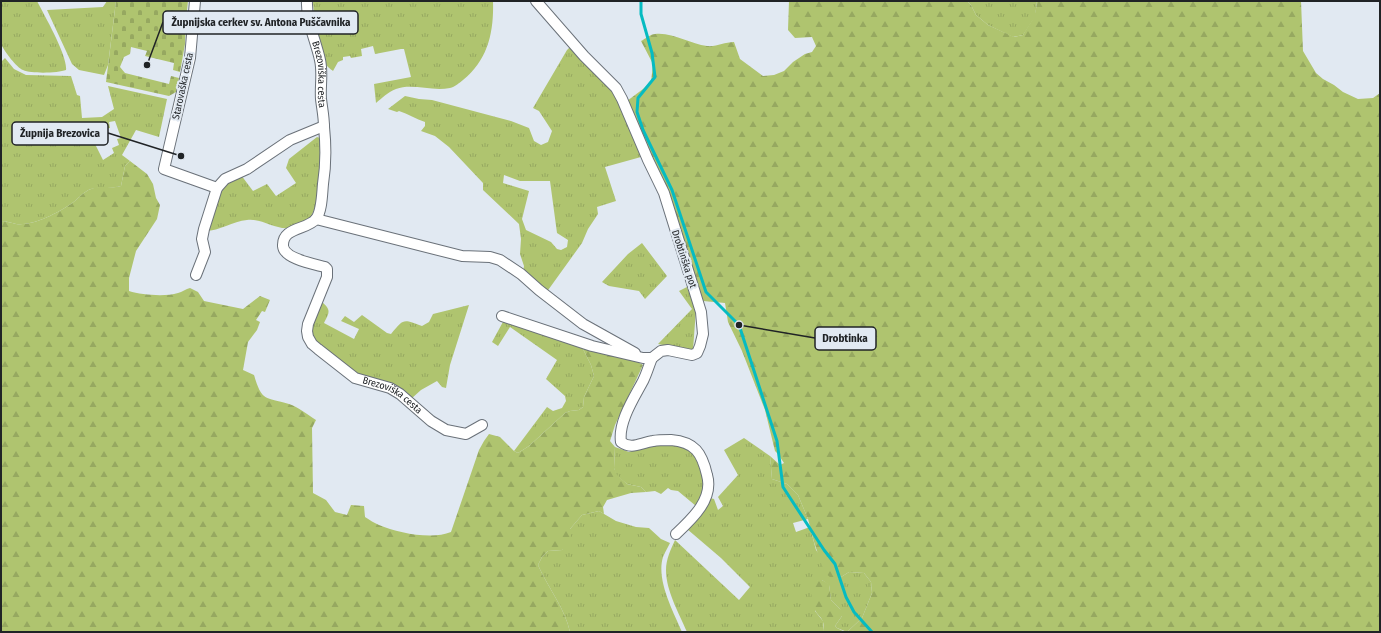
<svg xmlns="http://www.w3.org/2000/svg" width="1381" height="633" font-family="'Fira Sans Condensed',sans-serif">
	<defs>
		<pattern id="grass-tufts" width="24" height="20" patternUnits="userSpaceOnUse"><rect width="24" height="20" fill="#afc46f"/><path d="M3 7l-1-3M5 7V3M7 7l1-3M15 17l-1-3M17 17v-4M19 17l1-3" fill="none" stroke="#96a860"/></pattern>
		<pattern id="forest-firs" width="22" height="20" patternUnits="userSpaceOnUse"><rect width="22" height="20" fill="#afc46f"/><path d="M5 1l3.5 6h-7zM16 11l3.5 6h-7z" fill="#96a860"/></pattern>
		<pattern id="cemetery-stones" width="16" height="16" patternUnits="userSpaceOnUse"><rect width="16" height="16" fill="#afc46f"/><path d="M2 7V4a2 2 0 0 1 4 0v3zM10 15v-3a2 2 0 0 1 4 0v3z" fill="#96a860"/></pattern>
	</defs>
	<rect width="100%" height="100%" fill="#e1e9f2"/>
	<path fill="url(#grass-tufts)" fill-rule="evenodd" d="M1,1H37C44,15 68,56 66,70C58,73 32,74 23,70C17,68 4,51 1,44C0,38 1,10 1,1Z
		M107,1H116L108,65L104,75L79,70L72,64L47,10L103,7Z
		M313,1H493C494,32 488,60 463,80C459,83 455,87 450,88C432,92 413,83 396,89C388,92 382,98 376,103L374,84L411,77L404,49H401L375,54L373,46L361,49L362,56L351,58L350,56L343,57V60L338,62L333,71C332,70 330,69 328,67C321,60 313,12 313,1Z
		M967,1H1037L1035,17L1023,35L1013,37L988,25L976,15L971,5Z
		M570,47L579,58L602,78L614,91L642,152L641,157L605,167L616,201L597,207L598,214L588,229L582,243L546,293L523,272L524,266L520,254L521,239L519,224L483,190V183L449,147L435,136L421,131L425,126V122C416,119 408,114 399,111L397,112L388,109L405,96L419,99L432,100L511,121L529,128L534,141L541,145L548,142L552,131L539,111L533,108L567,50ZM504,175L520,181H550L557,233L568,240L567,247L561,250L557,249L551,242L526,230L522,219L529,191L503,183Z
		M5,58L14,69L26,75L71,76L77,95L80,96L82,118L102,117L114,109L108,86L167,99L159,137L136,130L122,155L130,161L125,166L121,186C112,189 101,186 91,189C84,191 77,200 71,204C57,213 34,226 16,224C11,223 7,221 1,221V62ZM115,121L121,138L117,139L119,145L112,148L114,153L103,160L87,128C95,127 102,129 110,128L109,122Z
		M317,137L320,138C322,156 321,206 309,219C304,224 296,227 289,228C276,230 261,218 247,220C233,221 219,231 206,231L218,196L230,180L241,175L253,191L267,184L276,196L296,183L286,168L289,159Z
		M642,243L667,276L645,299L639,291L609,286L602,282L628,254Z
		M687,287L696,309L693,350H688L658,344L692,309L679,291Z
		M321,301C331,310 330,311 324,323L354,339L359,329L341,321L345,316L354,322L362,315L387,333L391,334C404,318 403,319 422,326L429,322L433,314L469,305L450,365L446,388L442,387L437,381L421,390L411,399L350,371L320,348L311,334L315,313Z
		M504,320L581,345L591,365L594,376L584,397L583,407L579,410L570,411L565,413L529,446L518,453L514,451L547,407L553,411L562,408L566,401L565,396L546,379L557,360L510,327L498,346L492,342Z
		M744,438L770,456L772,479L787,484L798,495L808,519L793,523L796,532L810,527L816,550L838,579L849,572L864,573L871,582L872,593L862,618L847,632L837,628L835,626L842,616L840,609L831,600L829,585L822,580H818L815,611L823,621V632H687C679,613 666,591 666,570C666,559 671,549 675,540L739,600L750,587L721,558L687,529L710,498L714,499L718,510L723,506L718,497L738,475L724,450Z
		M656,443L688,446L697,455L707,486L696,506L678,491L671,490L668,488L661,494L655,491L646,492L641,487L627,484L616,475L614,468L615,447L629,452Z
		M599,511L616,521L636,527L649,528L661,539L670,543C668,547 665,552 663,557C656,580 673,611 682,632H570C565,608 548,588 538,565L542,557L548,551L562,550L570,529L582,515Z"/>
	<path fill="url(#forest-firs)" d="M789,1H967L971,5L976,15L988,25L1014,37L1023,35C1032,19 1035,21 1037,1H1301L1303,51L1316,73L1323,79L1334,85L1343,92L1358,99L1373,98L1380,93V632H847L862,618L872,593L871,582L864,573L849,572L838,579L831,578L824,572L814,542L808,519L798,495L787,484L772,479L770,456L780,465L784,463L778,454L775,451L765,410L742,351L728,322L725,303L703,301L648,152L627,101L643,89L651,82L653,64L641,41C645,39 651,34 655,34C673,32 690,44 707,46C717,47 724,42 734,42L740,59L763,76L774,75L784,71L793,62L805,54L812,52L816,46L812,37L795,38L788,30Z
		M130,161L147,174L153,184L156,198L160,205L157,219L136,251L129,278V291C142,295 165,297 178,293C182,292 186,289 190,288L198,292L204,301L243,309L260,296L270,300L265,312L262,311L256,320L260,322L257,330L248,342L243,370L254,375C262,402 265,397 289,404C298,407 308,415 316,420L312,428L313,493L326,500L335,512L347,515L351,505L364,506L365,517C370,520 374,523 379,525C398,533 432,540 451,532L479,450L484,441L489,434L500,437L514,451L518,453L529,446L565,413L570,411L579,410L583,407L584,397L594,376L591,365L581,345L636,361L643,365L615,425L610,441L615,447L614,468L617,475L627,484L641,487L646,492L631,493L607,500L603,507L604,514L599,511L582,515L570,529L571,539L562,550L548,551L542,557L538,565C548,588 565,608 570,632H1V221C7,221 11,223 16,224C34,226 57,213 71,204C77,200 84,191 91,189C101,185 111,189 121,186L125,166Z
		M818,580H822L829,584L831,600L843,612L842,616L835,626L837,628L845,632H823C823,629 824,625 823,622C822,618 818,615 816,612C811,603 808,585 818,580Z"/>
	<path fill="url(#cemetery-stones)" d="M116,1H188L186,19L185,44L180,72L173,70L174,63L145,56L147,51L131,47L130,54L124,57L120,67L125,73L169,84L171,76L179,78L176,92L169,96L106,82Z"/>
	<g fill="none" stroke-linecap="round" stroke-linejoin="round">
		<path stroke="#06bbc1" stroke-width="3" d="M641,1V14L652,53L655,77L638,98L637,112L643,130L672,190L706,292L739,325L777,441L783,487L824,550L835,564L846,597L854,612L872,632"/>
		<g stroke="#6a7179" stroke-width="12">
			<g id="minor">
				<path d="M195,1L190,58L164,169L217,188"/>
				<path id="s1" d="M307,1C306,21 316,41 320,60C323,73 320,86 321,99C322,108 324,117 324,127C326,146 326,165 323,184C322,194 322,211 316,219C307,230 282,227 283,246C284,259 314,264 325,267L327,269V277L308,324L307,331L308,337L312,344L318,349L355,378L390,388L400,394L431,421L446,430L466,434L482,425"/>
				<path d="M316,219L462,256L490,257L500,260L521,274L539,290L583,324L635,353"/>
				<path d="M196,275L205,252L202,239L204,229L217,188L225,179L247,169L290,140L324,126"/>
				<path d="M502,316L592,346L643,358H652L661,351L668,350L692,355L697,353L700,346L703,334L701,312L664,193L648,160L622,99L616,88L584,56L536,1"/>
				<path d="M652,358C649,365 647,373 643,381C634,398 618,422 621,442C632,450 640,443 653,441C658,440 665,440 671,440C695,442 702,453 707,475C714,499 692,519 676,534"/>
			</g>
		</g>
		<use href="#minor" stroke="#fff" stroke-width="10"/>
	</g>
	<g text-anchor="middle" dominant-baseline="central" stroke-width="4" stroke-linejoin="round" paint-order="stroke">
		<g font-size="10" fill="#202326" stroke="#e1e9f2">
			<text stroke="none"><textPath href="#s1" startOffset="75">Brezoviška cesta</textPath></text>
			<text transform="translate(183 86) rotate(-78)">Starovaška cesta</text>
			<text transform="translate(684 259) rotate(72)">Drobtinška pot</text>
			<text stroke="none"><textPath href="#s1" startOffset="495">Brezoviška cesta</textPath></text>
		</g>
	</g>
	<path fill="none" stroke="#202326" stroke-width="1.5" d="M147 65L163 22M181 156L108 133M739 325L815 338"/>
	<g fill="#202326" stroke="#e1e9f2" stroke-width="1.5">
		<circle cx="147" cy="65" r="4"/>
		<circle cx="181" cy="156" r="4"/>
		<circle cx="739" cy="325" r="4"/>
	</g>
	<g fill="#e1e9f2" stroke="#202326" stroke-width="1.5">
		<rect x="163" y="11" width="195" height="23" rx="4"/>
		<rect x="12" y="122" width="96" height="23" rx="4"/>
		<rect x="815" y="327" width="61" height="23" rx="4"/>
	</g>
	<g font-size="11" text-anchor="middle" font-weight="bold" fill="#202326">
		<text x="261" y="26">Župnijska cerkev sv. Antona Puščavnika</text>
		<text x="60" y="137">Župnija Brezovica</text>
		<text x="845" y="342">Drobtinka</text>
	</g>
	<rect width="1381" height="633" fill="none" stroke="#202326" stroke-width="4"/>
</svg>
